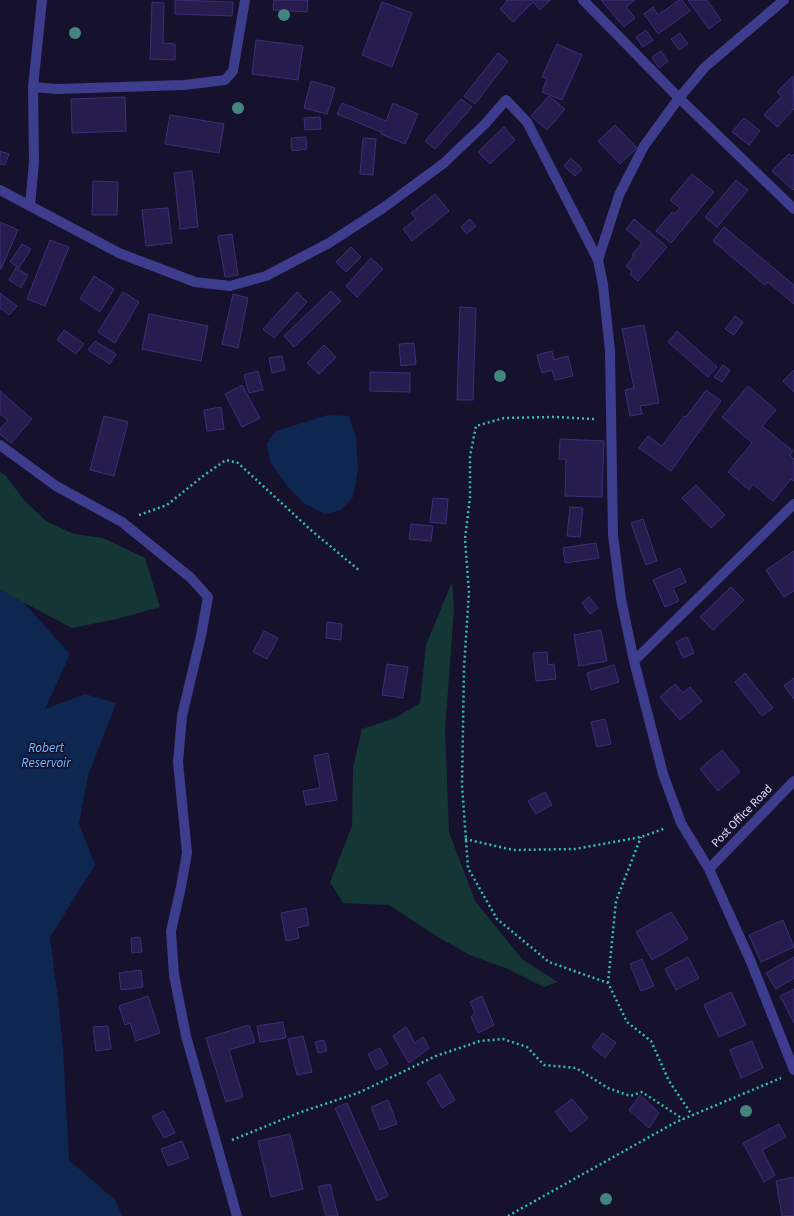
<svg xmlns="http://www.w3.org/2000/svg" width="794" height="1216" font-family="'Source Sans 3',sans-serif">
	<rect width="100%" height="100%" fill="#16112d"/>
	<path fill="#143735" d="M0,472L6,476L24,500L46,521L74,534L103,538L145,558L160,607L117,619L72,628L0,590Z
		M452,582L454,609L445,730L449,832L475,901L523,960L558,982L544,987L508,969L470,955L438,937L389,905L343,903L330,882L352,826L353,767L362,729L395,718L420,703L426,645Z"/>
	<path fill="#0d2750" d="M328,415L349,416L356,436L358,471L353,497L341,510L325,514L305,504L289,488L270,462L267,443L276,431Z
		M0,590L23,602L70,654L45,709L85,694L116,703L88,776L79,824L95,865L50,937L58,999L63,1049L69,1160L115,1200L122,1216H0Z"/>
	<path fill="#261d4e" stroke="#3c2f7a" d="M175,0L233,2L232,16L175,14Z
		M274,0H308L307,12L273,10Z
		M506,0H550L540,10L533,2L513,22L500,9L507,1Z
		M601,0H635L626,7L635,18L624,27Z
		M679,0H682L690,11L658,34L644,14L653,7L658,15Z
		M688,0H707L721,20L709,29Z
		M152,2L164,3L163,43L175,44V60L150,59Z
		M382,2L412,13L392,67L362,55Z
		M646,30L653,40L643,47L636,37Z
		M680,33L688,44L679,50L671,39Z
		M256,40L303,46L298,80L252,74Z
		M557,44L582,55L562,100L542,92L547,79L542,77Z
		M661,51L668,61L659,68L652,57Z
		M498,53L508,61L475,104L464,96Z
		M793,76L794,109L777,127L764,115L782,96L777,92Z
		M311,81L335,88L327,114L304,108Z
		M549,96L565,109L547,130L531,116Z
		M125,97L126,131L72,133L71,99Z
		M461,99L472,107L435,149L425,141Z
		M342,103L386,121L393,103L418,114L405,144L381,134V132L337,114Z
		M170,115L224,124L219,153L165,144Z
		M320,117L321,129L305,130L304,118Z
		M744,118L760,131L749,145L732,132Z
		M615,125L637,148L620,164L598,141Z
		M504,127L515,140L490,164L478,152Z
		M306,137L307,149L292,151L291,138Z
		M363,138L376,139L373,175L360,174Z
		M0,151L9,154L5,165L0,164Z
		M789,154L792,156L794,154V189L793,190L772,171Z
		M571,158L582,169L575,176L564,166Z
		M192,171L198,227L180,229L174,173Z
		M692,174L714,192L671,243L656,231L672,212L675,214L680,208L670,200Z
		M736,180L748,190L717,227L705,217Z
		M93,181L118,182L117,215H92Z
		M435,194L449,211L412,241L403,229L416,219L411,213Z
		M168,208L172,243L146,246L142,210Z
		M470,219L476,226L467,234L461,227Z
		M634,219L667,247L638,281L630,274L632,271L626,266L634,256L632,255L642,243L626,229Z
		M0,222L18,230L1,269H0Z
		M724,227L794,285V304L768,282L765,285L713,241Z
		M232,234L238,275L225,277L218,236Z
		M50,240L69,247L45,306L27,299Z
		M22,244L31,249L19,268L10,262Z
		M351,247L361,257L346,272L336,262Z
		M371,258L383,269L357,297L346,286Z
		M16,268L28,275L21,288L9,280Z
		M94,276L114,289L100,312L80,299Z
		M331,291L341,301L294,347L284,336Z
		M123,292L139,302L115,343L98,332Z
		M297,292L307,302L274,338L263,329Z
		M0,293L17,306L9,315L0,308Z
		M233,294L248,298L238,348L222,344Z
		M460,307L476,308L473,400H457Z
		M149,314L208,326L201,361L142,349Z
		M735,316L743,322L734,335L725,329Z
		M644,325L659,403L640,406L642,414L630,416L625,390L634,388L622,329Z
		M64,330L84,344L76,354L57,340Z
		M677,331L717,367L708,377L668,342Z
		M95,341L116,354L110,364L88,350Z
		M414,343L416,364L401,366L399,344Z
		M324,345L336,357L319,374L307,363Z
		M552,351L554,360L568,356L573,376L555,380L552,370L542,373L537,355Z
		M282,356L285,370L272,373L269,358Z
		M723,365L730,370L722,382L714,377Z
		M794,370V392L783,381Z
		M258,371L263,390L249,393L244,375Z
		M370,372L410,373V392L370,391Z
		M242,385L260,418L242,427L225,394Z
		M748,386L776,410L762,426L793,451L790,455L794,459V481L791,479L773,501L753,484L749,490L728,472L752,443L722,417Z
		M706,390L721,401L671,471L639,448L648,436L662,446L684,416L686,417Z
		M0,391L32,419L11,443L0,434V429L8,420L0,414Z
		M221,407L224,429L207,431L204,410Z
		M104,416L128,422L114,476L90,470Z
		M560,439L604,441L602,497L565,496L566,459H559Z
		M696,485L725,515L711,528L682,498Z
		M433,498L448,499L446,524L430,522Z
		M570,507L583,508L580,537L567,536Z
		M643,519L657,561L646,565L631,523Z
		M411,524L433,526L431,541L409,539Z
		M596,543L599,558L565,563L563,548Z
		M794,551V591L784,597L766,570Z
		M680,568L686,582L673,588L679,601L665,607L653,580Z
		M731,587L744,600L713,630L700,617Z
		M589,597L598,608L590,614L582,603Z
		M327,622L342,624L341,640L326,638Z
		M601,630L607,661L579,666L574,635Z
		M264,631L278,638L267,659L253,652Z
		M687,637L694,653L683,658L676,642Z
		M547,652L548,665L554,664L556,679L536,681L533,653Z
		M387,664L408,667L403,698L382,695Z
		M614,665L619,682L591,690L587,673Z
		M745,673L773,708L762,716L735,682Z
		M794,678V699L784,686Z
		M675,684L683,693L690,687L702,701L680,720L660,697Z
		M605,719L611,744L597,747L591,722Z
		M722,750L740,772L718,791L700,769Z
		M328,753L337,800L306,805L303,791L320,788L314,756Z
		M545,792L552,805L536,814L528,801Z
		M306,908L309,925L297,928L299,938L286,941L281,913Z
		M671,912L688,939L652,960L636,932Z
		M783,920L794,947L761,962L749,935Z
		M140,937L142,952L132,953L131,938Z
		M688,957L699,978L676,990L665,969Z
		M794,957V978L776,989L766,973Z
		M642,959L654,986L641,991L630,964Z
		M141,970L143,987L121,990L119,973Z
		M794,989V1023L780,996Z
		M731,992L746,1025L719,1037L704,1005Z
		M148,996L160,1033L136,1041L130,1023L125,1025L119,1006Z
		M482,996L494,1025L478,1033L471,1017L475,1013L470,1002Z
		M283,1022L286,1038L260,1042L257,1026Z
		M249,1025L255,1042L229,1050L243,1097L226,1102L206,1038Z
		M108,1026L111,1049L96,1051L93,1027Z
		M406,1027L415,1043L423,1037L429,1048L409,1063L393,1036Z
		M603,1033L616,1043L605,1058L592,1047Z
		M303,1036L312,1072L297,1075L288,1039Z
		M324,1040L327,1051L318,1053L315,1042Z
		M752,1041L763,1068L741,1078L730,1050Z
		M380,1048L388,1064L376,1070L368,1054Z
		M440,1074L455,1100L442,1108L427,1082Z
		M640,1095L659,1113L649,1128L629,1110Z
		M572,1099L588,1118L571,1132L555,1112Z
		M388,1100L397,1124L380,1130L371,1107Z
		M347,1103L388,1196L377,1201L335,1108Z
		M164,1111L175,1133L164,1138L152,1117Z
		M779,1124L786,1137L762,1150L775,1175L764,1182L743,1143Z
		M290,1134L303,1189L271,1197L258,1141Z
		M182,1141L189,1158L168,1166L161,1149Z
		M794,1177V1216H782L776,1181Z
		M330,1184L338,1216H326L318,1187Z"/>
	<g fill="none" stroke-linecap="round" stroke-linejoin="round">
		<path stroke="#30c0b4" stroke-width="2.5" stroke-dasharray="2 3" stroke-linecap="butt" d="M594,419L555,417L504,418L476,426L470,456V497L465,539L469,592L464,668L462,785L468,868L497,919L549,962L608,983L627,1022L651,1041L669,1081L692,1115
			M139,515L167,505L203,476L226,460L238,463L312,531L360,571
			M465,839L513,850L575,849L641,837L666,828
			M608,983L616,901L641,837
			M232,1140L301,1112L358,1093L436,1056L480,1041L503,1039L527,1047L544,1065L576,1068L608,1088L630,1096L642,1092L683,1119
			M508,1216L676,1122L781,1078"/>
		<path stroke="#3e3c8c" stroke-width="10" d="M0,445L56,486L122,522L191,578L208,597L201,636L182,716L178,762L187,853L181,887L171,931L174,975L186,1036L237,1216"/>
		<path stroke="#3e3c8c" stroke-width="10" d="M583,0L679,98L794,209
			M33,87L57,89L184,85L225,80L233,71L245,0
			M0,190L119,253L195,282L230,286L266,276L329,243L383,208L444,163L485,124L506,100L527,122L598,260L603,285L610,351L613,535L621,599L634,661L663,774L681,823L709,869L751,962L794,1070
			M30,206L34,162L33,87L42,0
			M598,260L619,195L644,146L679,98L705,67L784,0
			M634,661L794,504
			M709,869L794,781"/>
	</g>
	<g fill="#42847e">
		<circle cx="284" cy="15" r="6"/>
		<circle cx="75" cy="33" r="6"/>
		<circle cx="238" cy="108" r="6"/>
		<circle cx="500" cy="376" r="6"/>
		<circle cx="746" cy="1111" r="6"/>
		<circle cx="606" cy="1199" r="6"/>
	</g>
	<g text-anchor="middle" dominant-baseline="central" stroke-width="3.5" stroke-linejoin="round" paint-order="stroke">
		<g font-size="12" fill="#e0ddff" stroke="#16112d">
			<text transform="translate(742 816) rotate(-46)">Post Office Road</text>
		</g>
		<g font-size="13" font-style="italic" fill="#6bbeff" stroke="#16112d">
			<text x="46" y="748">Robert<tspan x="46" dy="15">Reservoir</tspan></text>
		</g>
	</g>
</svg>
